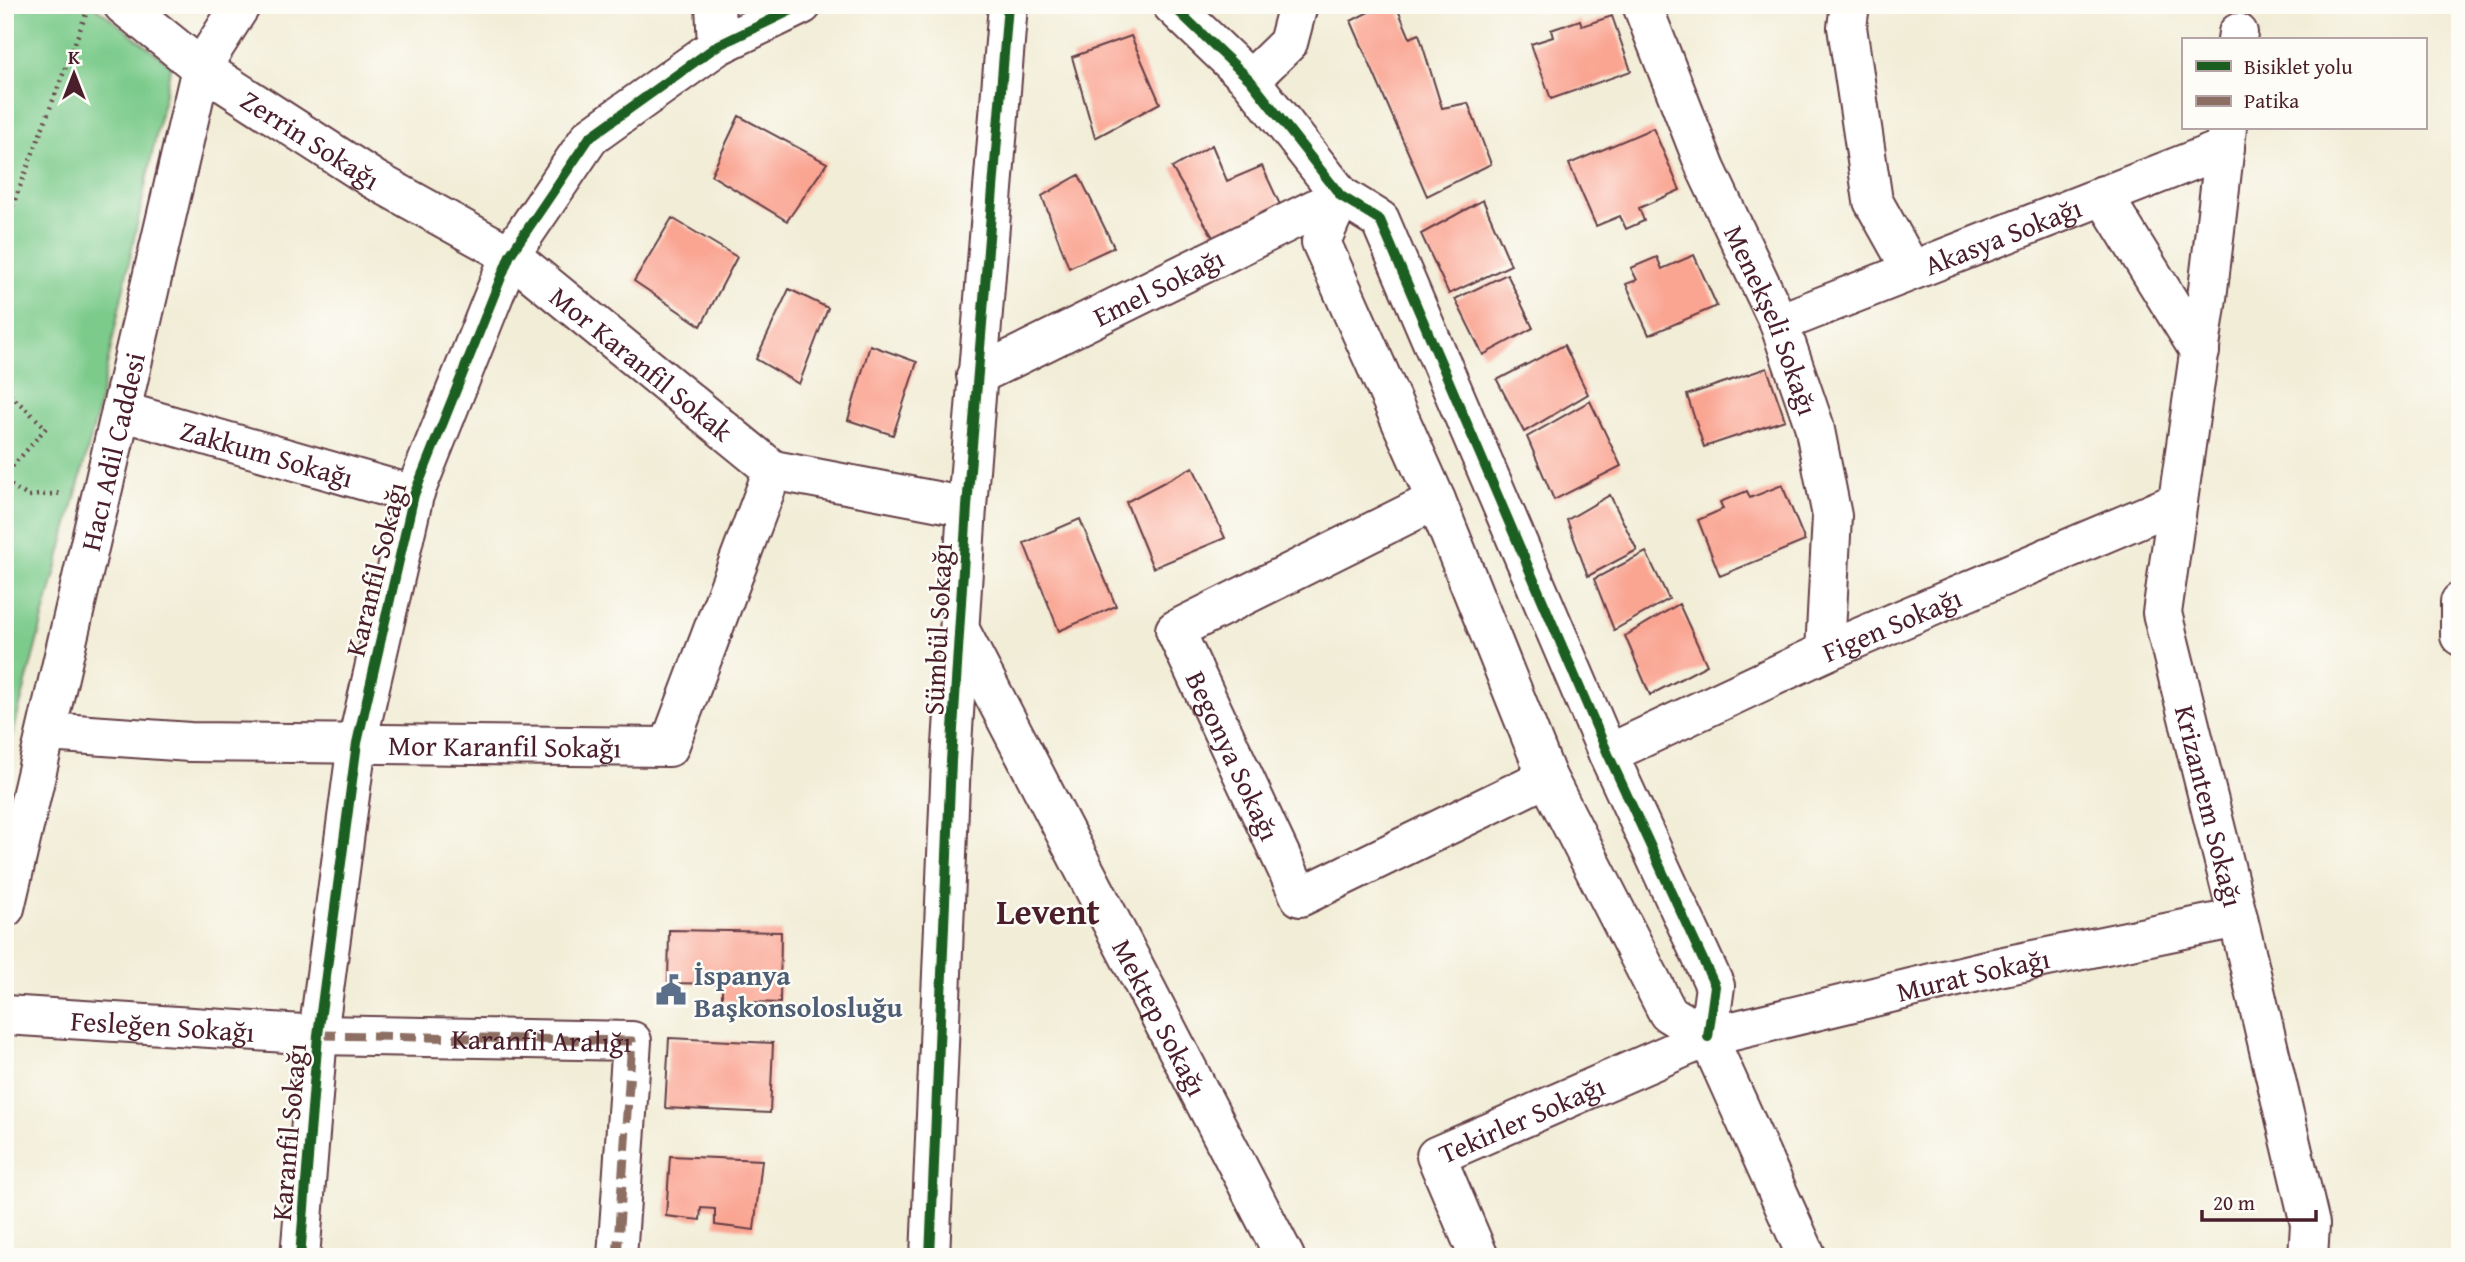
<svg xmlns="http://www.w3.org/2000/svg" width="2465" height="1262" font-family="'Gentium Book Plus',serif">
	<rect width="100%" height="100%" fill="#fdfcf7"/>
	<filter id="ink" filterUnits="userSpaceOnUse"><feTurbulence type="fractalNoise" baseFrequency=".0143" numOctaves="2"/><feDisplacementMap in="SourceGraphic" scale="14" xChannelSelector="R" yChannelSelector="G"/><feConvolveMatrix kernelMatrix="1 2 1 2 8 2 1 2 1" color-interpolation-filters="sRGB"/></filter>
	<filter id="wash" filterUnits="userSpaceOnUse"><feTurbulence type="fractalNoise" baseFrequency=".00686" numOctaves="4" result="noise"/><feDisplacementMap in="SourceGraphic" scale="28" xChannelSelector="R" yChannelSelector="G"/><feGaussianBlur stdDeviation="1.57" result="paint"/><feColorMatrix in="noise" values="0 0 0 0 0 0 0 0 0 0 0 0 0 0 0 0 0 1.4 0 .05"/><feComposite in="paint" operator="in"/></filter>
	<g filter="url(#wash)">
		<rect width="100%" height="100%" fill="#f2edd7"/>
		<path fill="#7ccb8b" stroke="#63755b" stroke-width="2" d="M5,5H93L171,65L96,418L5,763Z"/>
		<g id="blocks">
			<path fill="#faa492" d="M1382,5H1396L1410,38L1419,34L1442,108L1468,103L1491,164L1427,196L1351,21Z
				M1612,16L1631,71L1551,99L1531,44L1553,37L1551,30L1580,20L1582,26Z
				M1131,36L1160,103L1095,138L1072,57Z
				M739,116L827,163L787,221L711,175Z
				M1653,128L1680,190L1639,208L1644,221L1626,229L1620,216L1596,226L1569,164Z
				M1212,145L1227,181L1262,166L1282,209L1214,239L1172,168Z
				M1079,175L1114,247L1069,268L1042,196Z
				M1483,200L1511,265L1449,294L1421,234Z
				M672,218L737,257L701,326L634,281Z
				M1694,255L1717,306L1649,335L1626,284L1637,280L1631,268L1657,257L1662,269Z
				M1507,274L1533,328L1483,355L1455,299Z
				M789,289L828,308L799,384L756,359Z
				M870,345L917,362L893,435L848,420Z
				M1564,345L1588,394L1524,432L1497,380Z
				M1767,368L1785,420L1704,447L1687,395Z
				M1590,401L1621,466L1554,500L1527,437Z
				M1193,467L1225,538L1153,568L1126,502Z
				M1782,485L1805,541L1720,576L1698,520L1723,509L1720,502L1747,491L1750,498Z
				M1610,495L1637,550L1588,576L1567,520Z
				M1080,519L1116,606L1059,631L1024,543Z
				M1646,552L1669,599L1614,630L1594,579Z
				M1679,604L1707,665L1650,695L1625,636Z
				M669,930L781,932L780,1003L722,1001V984L668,983Z
				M669,1038L773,1043L770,1113L665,1108Z
				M670,1156L762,1160L754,1230L715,1225V1209L701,1208L700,1220L666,1216Z"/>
		</g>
	</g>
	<g filter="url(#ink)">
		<use href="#blocks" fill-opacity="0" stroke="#633e45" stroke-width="2"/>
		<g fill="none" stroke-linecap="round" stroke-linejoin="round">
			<g stroke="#633e45" stroke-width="42">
				<g id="minor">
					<path id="s1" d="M123,5L201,68L373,179L510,255L773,470L967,507"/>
					<path d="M715,5L717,46"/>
					<path d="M1172,5L1250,80L1341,196L1380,220L1608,754L1715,986L1708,1037"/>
					<path id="s2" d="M1642,5L1706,169L1779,323L1814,425L1832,516L1825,652"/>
					<path d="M1850,5L1847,27L1873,201L1911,269"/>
					<path d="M2237,40L2238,33"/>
					<path d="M1250,80L1288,43L1298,5"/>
					<path id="s3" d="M2227,128L2207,298L2162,613L2238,918L2310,1224L2308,1257"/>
					<path d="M2103,195L2200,352"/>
					<path d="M1341,196L1321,242L1436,500L1547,777L1668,1013L1708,1037"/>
					<path id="s4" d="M1779,323L2225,148"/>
					<path id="s5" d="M976,376L1341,196"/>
					<path id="s6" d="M121,411L414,495"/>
					<path id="s7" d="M1436,500L1175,630L1300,897L1547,777"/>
					<path d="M2460,602V636"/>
					<path id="s8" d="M960,630L1285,1257"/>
					<path id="s9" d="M47,732L190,742L669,747L773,470"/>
					<path id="s10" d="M1608,754L1825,652L2178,502"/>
					<path id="s11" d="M5,908L201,68L241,5"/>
					<path id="s12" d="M5,1015L318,1035L632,1041L617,1257"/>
					<path d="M1708,1037L1807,1257"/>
					<path d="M300,1257L318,1035L357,743L414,495L510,255L590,137L717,46L802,5"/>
					<path d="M930,1257L951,761L967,507L1008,5"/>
					<path id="s13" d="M1479,1257L1436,1156L1708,1037L1994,968L2238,918"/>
				</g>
			</g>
			<path stroke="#633e45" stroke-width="4.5" stroke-dasharray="2 5" stroke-linecap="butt" d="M5,226L86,14
				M5,390L46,428L5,475
				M5,482L28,496L64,493
				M1231,1257L1241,1255"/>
			<use href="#minor" stroke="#fff" stroke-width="38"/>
			<path stroke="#8d6e63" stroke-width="9" stroke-dasharray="18 9" stroke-linecap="butt" d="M318,1035L632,1041L617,1257"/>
			<g stroke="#fdfcf7" stroke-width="15">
				<path id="cycleway" d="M1172,5L1250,80L1341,196L1380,220L1608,754L1715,986L1708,1037
					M300,1257L318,1035L357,743L414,495L510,255L590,137L717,46L802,5
					M930,1257L951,761L967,507L1008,5"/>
			</g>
			<use href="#cycleway" stroke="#1b5e20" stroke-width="10"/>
		</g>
	</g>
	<defs>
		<g id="civic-bare" transform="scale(2.415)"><path d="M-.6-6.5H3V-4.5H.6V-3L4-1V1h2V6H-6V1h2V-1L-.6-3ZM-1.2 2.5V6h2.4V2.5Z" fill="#5c6f8a" stroke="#fdfcf7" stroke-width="2.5" paint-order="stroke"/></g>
	</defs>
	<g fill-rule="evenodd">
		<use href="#civic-bare" x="671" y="990"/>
	</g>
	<g text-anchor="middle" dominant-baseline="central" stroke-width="5" stroke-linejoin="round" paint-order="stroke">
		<g font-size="28" fill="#4a1f2b" stroke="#fdfcf7">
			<text stroke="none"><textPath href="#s1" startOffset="231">Zerrin Sokağı</textPath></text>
			<text stroke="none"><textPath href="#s4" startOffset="240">Akasya Sokağı</textPath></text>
			<text stroke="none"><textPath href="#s5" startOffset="203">Emel Sokağı</textPath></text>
			<text stroke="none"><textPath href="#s2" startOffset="341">Menekşeli Sokağı</textPath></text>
			<text stroke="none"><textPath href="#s1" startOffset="632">Mor Karanfil Sokak</textPath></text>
			<text stroke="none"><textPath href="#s11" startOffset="469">Hacı Adil Caddesi</textPath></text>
			<text stroke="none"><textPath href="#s6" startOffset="152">Zakkum Sokağı</textPath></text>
			<text transform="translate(375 569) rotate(-76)">Karanfil Sokağı</text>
			<text stroke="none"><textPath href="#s10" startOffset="312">Figen Sokağı</textPath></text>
			<text transform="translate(937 629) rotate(-87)">Sümbül Sokağı</text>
			<text stroke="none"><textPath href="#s9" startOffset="458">Mor Karanfil Sokağı</textPath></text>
			<text stroke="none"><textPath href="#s7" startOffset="430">Begonya Sokağı</textPath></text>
			<text stroke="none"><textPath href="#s3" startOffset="688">Krizantem Sokağı</textPath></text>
			<text stroke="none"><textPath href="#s13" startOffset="679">Murat Sokağı</textPath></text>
			<text stroke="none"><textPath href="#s8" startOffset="436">Mektep Sokağı</textPath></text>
			<text stroke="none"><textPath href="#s12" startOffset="158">Fesleğen Sokağı</textPath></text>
			<text stroke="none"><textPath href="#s12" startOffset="537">Karanfil Aralığı</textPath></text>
			<text stroke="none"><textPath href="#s13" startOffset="203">Tekirler Sokağı</textPath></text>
			<text transform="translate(288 1132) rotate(-85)">Karanfil Sokağı</text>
		</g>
		<g font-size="28" font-weight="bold" fill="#4e5e75" stroke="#fdfcf7" text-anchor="start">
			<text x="694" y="974">İspanya<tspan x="694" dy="32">Başkonsolosluğu</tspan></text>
		</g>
		<g font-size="35" font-weight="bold" fill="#4a1f2b" stroke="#fdfcf7">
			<text x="1048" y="911">Levent</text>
		</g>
	</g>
	<rect width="2465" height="1262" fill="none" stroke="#fdfcf7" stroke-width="28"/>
	<rect x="2182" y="38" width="245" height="91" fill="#fdfcf7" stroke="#b5a4a5" stroke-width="2"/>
	<rect x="2196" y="61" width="35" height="10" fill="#1b5e20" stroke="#b5a4a5" stroke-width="2"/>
	<text x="2244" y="74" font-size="21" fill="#4a1f2b">Bisiklet yolu</text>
	<rect x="2196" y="96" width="35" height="10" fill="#8d6e63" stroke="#b5a4a5" stroke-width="2"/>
	<text x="2244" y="108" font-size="21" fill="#4a1f2b">Patika</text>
	<g transform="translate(74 74)" stroke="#fdfcf7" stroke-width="5" paint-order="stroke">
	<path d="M0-5L12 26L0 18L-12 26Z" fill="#4a1f2b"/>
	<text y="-10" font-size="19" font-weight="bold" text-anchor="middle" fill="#4a1f2b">K</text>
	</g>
	<path d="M2202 1210v10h114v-10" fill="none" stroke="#4a1f2b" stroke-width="3.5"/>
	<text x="2213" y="1210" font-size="21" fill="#4a1f2b" stroke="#fdfcf7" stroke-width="5" paint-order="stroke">20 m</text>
</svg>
